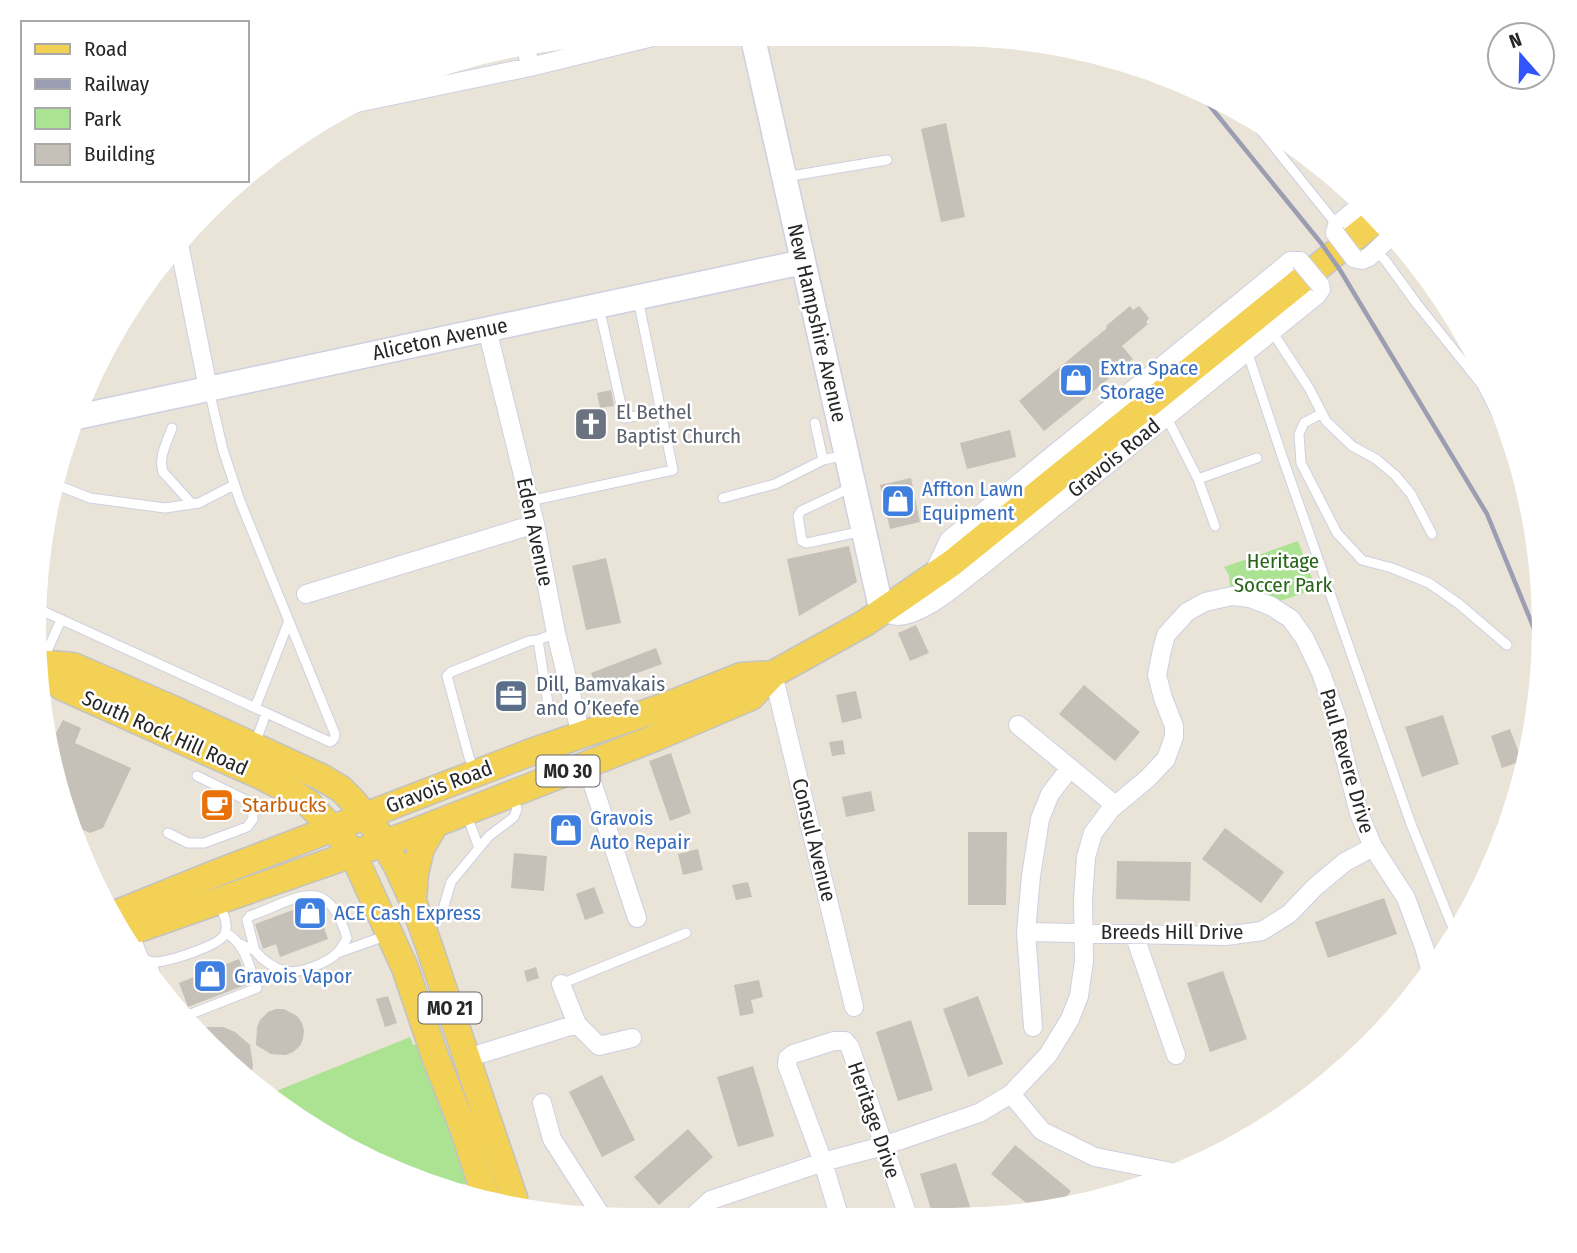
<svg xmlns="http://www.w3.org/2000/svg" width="1577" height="1253" font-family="'Fira Sans Condensed',sans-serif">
	<rect width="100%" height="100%" fill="#eae3d8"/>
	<path fill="#ace392" d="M1298,541L1316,589L1280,601C1264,591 1249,586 1230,586L1229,575L1224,567Z
		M410,1037L413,1045L418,1044L468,1183L450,1190L399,1174L264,1096Z"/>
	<path fill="#c5c0b8" d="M946,123L965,217L941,222L921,129Z
		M1130,306L1133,310L1139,306L1149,318L1146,322L1148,324L1122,346L1133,359L1044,431L1019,401L1107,328L1106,326Z
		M611,390L614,406L600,408L597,393Z
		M1010,430L1016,457L967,469L960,443Z
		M911,478L920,522L890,529L880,485Z
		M849,546L857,582L799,616L787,559Z
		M606,558L621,623L586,630L572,566Z
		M916,625L929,653L910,661L898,633Z
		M656,648L662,664L597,688L591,673Z
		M1084,685L1140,732L1115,761L1059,714Z
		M856,691L862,718L842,723L836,695Z
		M1443,715L1459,764L1422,777L1405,727Z
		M63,720L81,728L75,743L131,768L103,828L90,833L72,825L53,780L48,741L53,732L56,733Z
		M1510,729L1522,761L1502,768L1491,736Z
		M843,740L845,754L832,756L829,742Z
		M671,753L691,813L670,821L649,761Z
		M871,791L875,811L846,817L842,797Z
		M1225,828L1284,872L1261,903L1202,859Z
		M968,832H1007L1006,905H968Z
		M698,849L703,870L683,875L678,854Z
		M514,853L547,856L544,891L511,888Z
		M1117,861L1191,862L1190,901L1116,899Z
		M748,882L752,897L736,900L732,885Z
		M594,887L604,913L585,920L576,894Z
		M1384,898L1397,934L1328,958L1315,922Z
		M312,903H315L328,939L280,957L276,944L263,949L255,924Z
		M239,959L248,984L188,1007L179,983Z
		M536,967L539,978L527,982L524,971Z
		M1223,971L1247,1039L1210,1052L1187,983Z
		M759,980L763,997L751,1000L754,1013L740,1016L734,985Z
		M388,996L397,1023L385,1027L376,999Z
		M978,996L1003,1064L968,1077L943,1009Z
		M276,1009H284L297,1016L302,1023L304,1031L303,1039L300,1046L293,1052L286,1055L271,1054L256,1045L257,1027L260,1020L268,1012Z
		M911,1020L933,1090L898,1101L876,1032Z
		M208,1027H223L235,1032L250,1045L253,1065L250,1082L196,1032Z
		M753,1066L774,1136L738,1147L717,1077Z
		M602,1075L635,1140L602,1157L569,1092Z
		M688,1129L713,1157L659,1205L634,1177Z
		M1015,1145L1071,1191L1058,1207L1036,1211L991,1174Z
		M956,1163L974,1219H934L920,1174Z"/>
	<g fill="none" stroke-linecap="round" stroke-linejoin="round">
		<g stroke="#cdd0e1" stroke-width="11">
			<path id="lane" d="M1247,113L1337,225
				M785,177L887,160
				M1375,251L1385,260L1417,304L1482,385L1516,452
				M599,307L624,418L661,412
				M1271,330L1309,388L1326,421L1352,446L1376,459L1395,475L1411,494L1432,534
				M1247,351L1282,456L1411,824L1455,933
				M1322,413L1304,423L1299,434L1301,463L1337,533L1362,560L1392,568L1429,583L1459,604L1507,645
				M1166,416L1198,479L1215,526
				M815,423L823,460
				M172,428C167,442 158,458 163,472L192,504
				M1198,479L1257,458
				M52,483L90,498L165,508L199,503L234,485
				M852,487L801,511L798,516L802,541L806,543L812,542L863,531
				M723,498L775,484L823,460L845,455
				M529,501L673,470L638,299
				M36,608L330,742C334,740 335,738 335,734L240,501L223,450L209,390
				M538,640L548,704L551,709L573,706
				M43,660L61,620
				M255,708L289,621
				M255,744L266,713
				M475,772L469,757L447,676L451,672L529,641L538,640L556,633
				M466,813L479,848
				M168,833L188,843H204L247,827L253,819L252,805L246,800L197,776
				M421,916L437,913L443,909L451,882L489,836L514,817L517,809L513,796
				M134,932L144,959C147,960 151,962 154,962C168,962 219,946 225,934C229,924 222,911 219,902
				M240,944C245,946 251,948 255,951C258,953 260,957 263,959C283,976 298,974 320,964C335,957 339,953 347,938C327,871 298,899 250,916L247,920L255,951
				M340,952L388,935
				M152,962L159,988
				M561,984L686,933
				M180,1017L196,1012L257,988C250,969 245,941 225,933"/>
		</g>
		<g stroke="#cdd0e1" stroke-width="20">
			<path id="street" d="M526,46L530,67
				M352,104L530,67L669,33
				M1335,233L1337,225L1361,205
				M179,244L208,388
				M1354,258L1362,260L1369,257L1389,238
				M487,329L535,524L556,633L581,735
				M932,576L949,540L1282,268L1290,261H1300
				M306,594L535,524
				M882,612C887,613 893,616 898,616C926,614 957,584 979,568L1317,295L1321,289L1320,285
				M773,674L854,1007
				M1018,725L1115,805
				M586,764L637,918
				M1026,932L1226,936L1262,931L1289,914L1315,887L1345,862L1373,847
				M1134,934L1176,1055
				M561,984L577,1024
				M1033,1027L1026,932L1031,876L1040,819L1050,794L1070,768
				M467,1058L577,1024L599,1046L632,1038
				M1011,1094L1048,1055L1070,1019L1079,996L1084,961L1083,900L1086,857L1093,833L1111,809L1147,779L1166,759L1174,737V726L1163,698L1157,675L1162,650L1166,635L1187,612L1205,602L1232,596L1250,598L1271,606L1291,619L1305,639L1321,673L1336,715L1343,751L1359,813L1373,847L1406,898L1424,947L1431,972
				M542,1103L552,1139L602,1217
				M840,1219L823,1162L787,1065L788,1058L793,1054L834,1041H845L850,1047L909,1219
				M689,1220L711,1200L823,1162L883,1146L979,1113L1011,1094L1042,1131L1095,1157L1171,1172"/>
		</g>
		<g stroke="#cdd0e1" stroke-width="27">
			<path id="secondary" d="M752,34L882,612
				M77,417L803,262"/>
		</g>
		<g stroke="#c3c3c3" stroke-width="29">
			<path id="primary" d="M38,663L73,666L173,709L321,777L341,789L353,801L377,831L397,866L413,901L429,946L514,1198L515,1209
				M41,665L62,687L263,777L292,792L308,803L344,841L353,854L405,968L436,1059L462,1125L487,1201
				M413,899L415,874L421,848L436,823
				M110,916L214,874L534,751L663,707L741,676L773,674
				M121,935L404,836L657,737L751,697L773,674L865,623L952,563L1375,221"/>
		</g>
		<use href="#lane" stroke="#fff" stroke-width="9"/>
		<use href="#street" stroke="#fff" stroke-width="18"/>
		<use href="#secondary" stroke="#fff" stroke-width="24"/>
		<use href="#primary" stroke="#f3d154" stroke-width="26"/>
		<path stroke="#9b9eb2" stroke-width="4.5" d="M1197,90L1321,243L1340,270L1487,514L1542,648"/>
		<g stroke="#cdd0e1" stroke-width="20" stroke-linecap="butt">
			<path id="street-bridge" d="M1335,233L1354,258
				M1300,261L1320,285"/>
		</g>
		<use href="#street-bridge" stroke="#fff" stroke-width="18"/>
	</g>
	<defs>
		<g id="shop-square" transform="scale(1.75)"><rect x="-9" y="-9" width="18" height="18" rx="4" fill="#3f7fe0" stroke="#fff"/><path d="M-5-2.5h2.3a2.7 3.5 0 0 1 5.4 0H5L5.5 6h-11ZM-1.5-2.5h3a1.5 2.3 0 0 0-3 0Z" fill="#fff"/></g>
		<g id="church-square" transform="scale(1.75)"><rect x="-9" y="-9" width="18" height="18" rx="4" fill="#6b7280" stroke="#fff"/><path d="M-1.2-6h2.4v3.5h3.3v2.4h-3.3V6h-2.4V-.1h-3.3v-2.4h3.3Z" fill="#fff"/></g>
		<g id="office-square" transform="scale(1.75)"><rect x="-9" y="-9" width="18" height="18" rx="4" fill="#5c6f8a" stroke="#fff"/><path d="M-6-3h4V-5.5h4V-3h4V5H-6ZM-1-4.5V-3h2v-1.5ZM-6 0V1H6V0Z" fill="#fff"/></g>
		<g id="cafe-square" transform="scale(1.75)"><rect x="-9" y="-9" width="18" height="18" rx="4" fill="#e8710a" stroke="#fff"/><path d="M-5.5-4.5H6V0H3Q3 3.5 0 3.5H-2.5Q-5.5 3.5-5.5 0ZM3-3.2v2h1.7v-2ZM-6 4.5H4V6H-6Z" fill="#fff"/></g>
	</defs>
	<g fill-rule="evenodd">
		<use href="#shop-square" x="1076" y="380"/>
		<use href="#church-square" x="591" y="424"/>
		<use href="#shop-square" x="898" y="501"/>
		<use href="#office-square" x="511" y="696"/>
		<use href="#cafe-square" x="217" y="805"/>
		<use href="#shop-square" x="566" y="830"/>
		<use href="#shop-square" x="310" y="913"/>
		<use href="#shop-square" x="210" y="976"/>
	</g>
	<g text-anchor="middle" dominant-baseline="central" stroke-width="5" stroke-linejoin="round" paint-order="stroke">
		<g fill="#fff" stroke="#686868" stroke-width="2">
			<rect x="536.5" y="755.5" width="63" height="31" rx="5"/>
			<rect x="418.5" y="992.5" width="63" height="31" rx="5"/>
		</g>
		<g font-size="19" font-weight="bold" fill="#272727">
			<text x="568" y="771">MO 30</text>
			<text x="450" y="1008">MO 21</text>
		</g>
		<g font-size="21" fill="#272727" stroke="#fff">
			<text transform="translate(817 323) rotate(77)">New Hampshire Avenue</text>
			<text transform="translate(440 339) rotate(-12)">Aliceton Avenue</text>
			<text transform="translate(1114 458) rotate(-39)">Gravois Road</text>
			<text transform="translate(535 532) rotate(78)">Eden Avenue</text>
			<text transform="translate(165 733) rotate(24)">South Rock Hill Road</text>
			<text transform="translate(1347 761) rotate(74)">Paul Revere Drive</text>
			<text transform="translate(439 787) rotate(-21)">Gravois Road</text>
			<text transform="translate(814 840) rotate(76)">Consul Avenue</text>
			<text x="1172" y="932">Breeds Hill Drive</text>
			<text transform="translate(874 1120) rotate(71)">Heritage Drive</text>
		</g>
		<g font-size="21" fill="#366cbe" stroke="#fff" text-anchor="start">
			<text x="1100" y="368">Extra Space<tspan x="1100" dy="24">Storage</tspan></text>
			<text x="922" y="489">Affton Lawn<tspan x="922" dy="24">Equipment</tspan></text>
			<text x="590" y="818">Gravois<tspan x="590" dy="24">Auto Repair</tspan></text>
			<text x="334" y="913">ACE Cash Express</text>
			<text x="234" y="976">Gravois Vapor</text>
		</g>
		<g font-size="21" fill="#5b616d" stroke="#fff" text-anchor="start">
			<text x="616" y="412">El Bethel<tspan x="616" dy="24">Baptist Church</tspan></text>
		</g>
		<g font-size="21" fill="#266417" stroke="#fff">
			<text x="1283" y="561">Heritage<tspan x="1283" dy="24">Soccer Park</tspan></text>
		</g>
		<g font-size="21" fill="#4e5e75" stroke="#fff" text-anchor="start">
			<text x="536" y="684">Dill, Bamvakais<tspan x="536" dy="24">and O’Keefe</tspan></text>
		</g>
		<g font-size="21" fill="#c56008" stroke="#fff" text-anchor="start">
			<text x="242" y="805">Starbucks</text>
		</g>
	</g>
	<path d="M0 0H1577V1253H0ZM627 46H951A581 581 0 0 1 1532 627V627A581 581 0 0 1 951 1208H627A581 581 0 0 1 46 627V627A581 581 0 0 1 627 46Z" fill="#fff" fill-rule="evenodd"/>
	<rect x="21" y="21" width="228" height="161" fill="#ffffff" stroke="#a9a9a9" stroke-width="2"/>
	<rect x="35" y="44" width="35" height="10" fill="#f3d154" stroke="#a9a9a9" stroke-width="2"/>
	<text x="84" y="56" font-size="21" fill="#272727">Road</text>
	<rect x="35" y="79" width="35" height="10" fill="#9b9eb2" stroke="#a9a9a9" stroke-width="2"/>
	<text x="84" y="91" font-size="21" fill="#272727">Railway</text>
	<rect x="35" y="108" width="35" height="21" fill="#ace392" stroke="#a9a9a9" stroke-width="2"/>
	<text x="84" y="126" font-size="21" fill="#272727">Park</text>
	<rect x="35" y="144" width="35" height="21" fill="#c5c0b8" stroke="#a9a9a9" stroke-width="2"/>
	<text x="84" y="161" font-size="21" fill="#272727">Building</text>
	<g transform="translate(1521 56) rotate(340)"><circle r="33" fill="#ffffff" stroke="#a9a9a9" stroke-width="2"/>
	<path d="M0-5L12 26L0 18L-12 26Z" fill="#3254fd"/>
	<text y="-10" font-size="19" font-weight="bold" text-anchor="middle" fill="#272727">N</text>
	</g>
</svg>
